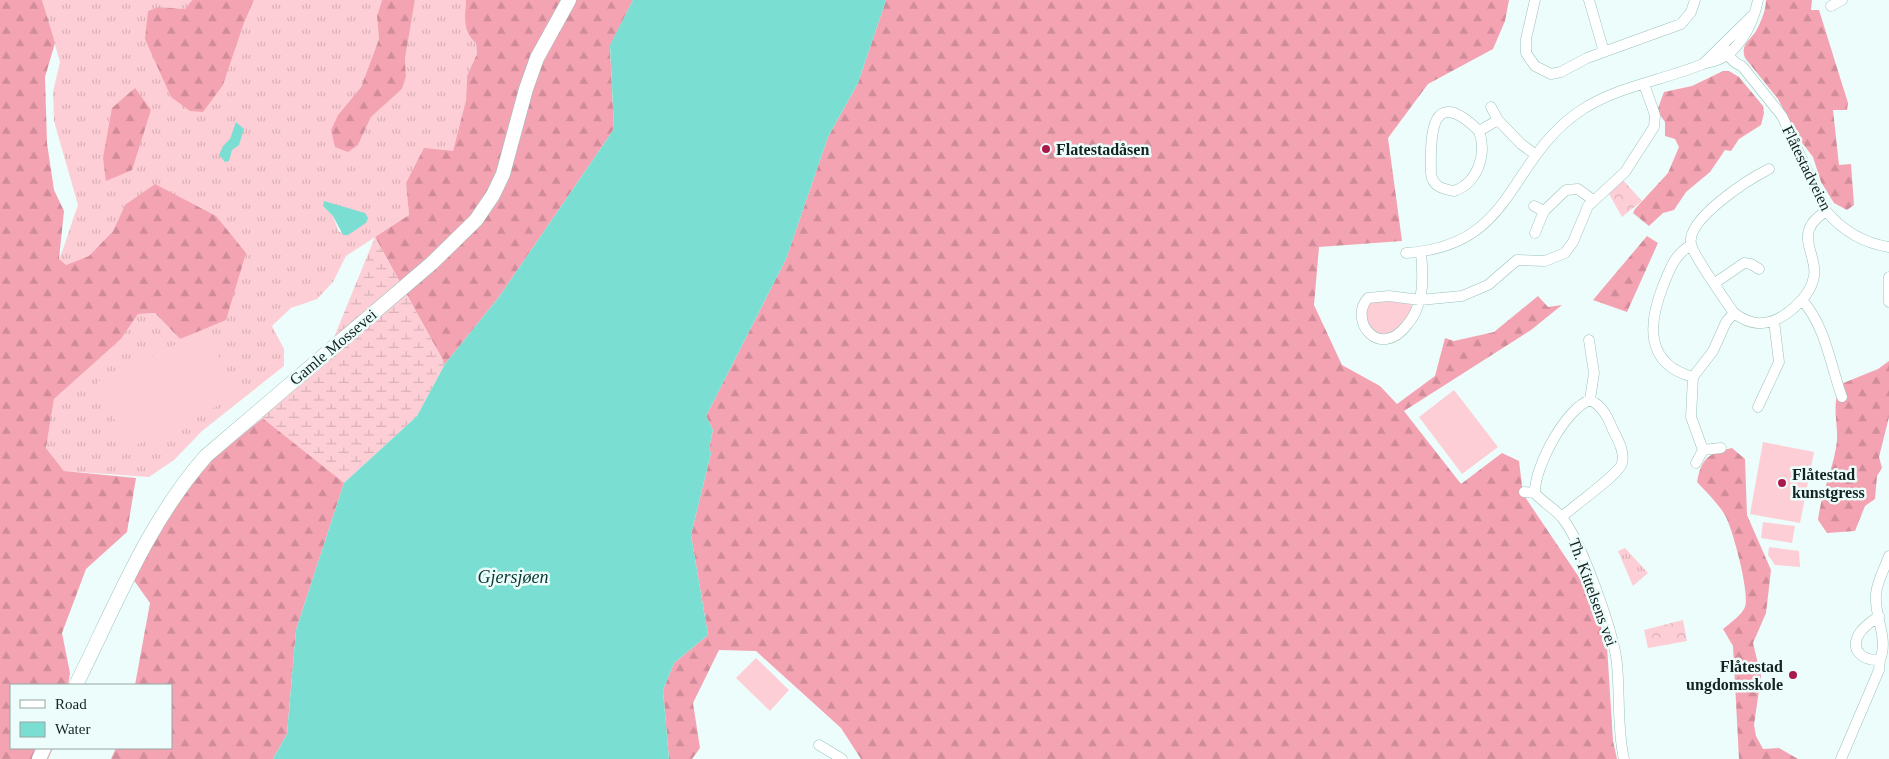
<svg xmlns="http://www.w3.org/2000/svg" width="1889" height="759" font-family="'Times New Roman',serif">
	<defs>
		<pattern id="grass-tufts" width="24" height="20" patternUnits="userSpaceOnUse" patternTransform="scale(1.25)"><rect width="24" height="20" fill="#fdced5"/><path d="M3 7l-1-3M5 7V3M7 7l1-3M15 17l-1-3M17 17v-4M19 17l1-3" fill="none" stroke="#d8b1b7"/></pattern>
		<pattern id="forest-firs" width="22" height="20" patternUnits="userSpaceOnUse" patternTransform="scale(1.25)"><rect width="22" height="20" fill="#f4a3b2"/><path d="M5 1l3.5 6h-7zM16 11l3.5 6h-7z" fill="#d08c99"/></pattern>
		<pattern id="wetland-marsh" width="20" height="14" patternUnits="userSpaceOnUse" patternTransform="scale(1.25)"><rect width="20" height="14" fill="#fdced5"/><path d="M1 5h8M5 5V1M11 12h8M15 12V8" fill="none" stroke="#d8b1b7"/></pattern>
		<pattern id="park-crowns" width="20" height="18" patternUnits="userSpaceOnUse" patternTransform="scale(1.25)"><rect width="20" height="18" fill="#fdced5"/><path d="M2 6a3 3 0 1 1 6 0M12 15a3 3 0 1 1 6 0" fill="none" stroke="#d8b1b7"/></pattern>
	</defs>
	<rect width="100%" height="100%" fill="#edfdfb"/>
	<path fill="url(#grass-tufts)" fill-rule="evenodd" d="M42,0H192L185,9L159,7L223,85L244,23L254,0H382L377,16L379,39L361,87L338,115L358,145L371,117L402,89L406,77L405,59L415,0H466C465,17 462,31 476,43L477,54L467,76L466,100L453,151L406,183L409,215L346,256L333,282L317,299L291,308L272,326L284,349V366L202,431L174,460L149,477L64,471L46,448L54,399L121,339L138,314L155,313L180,339L125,205L113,231L89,256L66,265L59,259C67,241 71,223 78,205L54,121L53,92L60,62ZM112,108L151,110L143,131ZM323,206L366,223L339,232L333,216Z
		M1625,548L1648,573L1633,586L1618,551Z"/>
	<path fill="url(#forest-firs)" d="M0,0H42L55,43L45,77L47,143L54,190L64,211L59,259L66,265L89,256L113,231L125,205L155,184L216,216L246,253L226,320L180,339L155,313L138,314L121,339L54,399L46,448L64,471L136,478L127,532L86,569L62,633L70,673L68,685H11V748H53L48,759H0Z
		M192,0H254L244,23L223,85L203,112L190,111L171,97L145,39L148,11L159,7L185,9Z
		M382,0H415L405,59L406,77L402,89L371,117L358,145L348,152L335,147L331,130L338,115L361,87L379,39L377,16Z
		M466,0H633L610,46L614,129L499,297L445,364L375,237L409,215L406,183L424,148L453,151L466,100L467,76L477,54L476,43C462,31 465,17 466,0Z
		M886,0H1509L1505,21L1493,49L1428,84L1388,138L1402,241L1319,247L1314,305L1342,365L1380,386L1397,404L1435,376L1445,338L1454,341L1494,332L1538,296L1548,307L1562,305L1531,330L1404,411L1461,484L1502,453L1519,461L1523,494L1591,595L1607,646L1613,741L1617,759H861L841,728L756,651L719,650L693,703L700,748L692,759H669L663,690L674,663L708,635L691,535L711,453L709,448L713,430L706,416L786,259L828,137L858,83Z
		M1766,0H1812L1811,10H1819L1848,103L1847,110H1833L1839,165L1851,164L1854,205L1847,210L1834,203L1821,182L1813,157L1797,136L1778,99L1745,58C1740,44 1750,41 1756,31C1761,22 1766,10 1766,0Z
		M1723,71H1729L1739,77L1763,106L1764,113L1761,125L1739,139L1731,151L1725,150L1710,172L1686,192L1674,210L1663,213L1649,226L1633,213L1635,209L1668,173L1679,147L1675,139L1665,136V122L1657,111L1664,92L1692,86Z
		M135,88L151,110L132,170L106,181L103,158L112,108Z
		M1647,236L1658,243L1627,312L1593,300Z
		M1889,361V417L1879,457L1882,468L1877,476L1875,499L1865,506L1855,531L1827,533L1818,520C1821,493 1834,468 1837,441C1838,420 1831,406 1841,384L1878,369Z
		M264,417L329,450L344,483L296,630L287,734L273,759H111L116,748H171V685H135L150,603L130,575L150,535L212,460Z
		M1732,448L1745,459L1747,515L1771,570L1766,613L1753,643L1761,676L1754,725L1756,736L1763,749L1779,748L1798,759H1739L1733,646L1723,629C1731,622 1741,616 1745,607C1750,593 1733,531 1726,517C1719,504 1707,493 1697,482C1702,456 1709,454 1732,448Z"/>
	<path fill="url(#wetland-marsh)" d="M375,237L445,364L417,416L344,483L256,413L328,352Z"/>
	<path fill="url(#park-crowns)" d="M1623,180L1642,201L1622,217L1609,194Z
		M1683,620L1687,641L1648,648L1644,630Z"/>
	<path fill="#fdced5" d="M1368,298L1407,299L1416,312L1389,340L1365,327Z
		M206,330L238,396L128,449L97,382Z
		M1454,390L1498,447L1462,474L1419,417Z
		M1763,442L1814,452L1800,523L1750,514Z
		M1763,522L1795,526L1792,543L1761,538Z
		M1769,547L1799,551L1800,567L1775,565L1768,555Z
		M756,658L789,690L770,711L736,678Z"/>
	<path fill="#7adfd2" d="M633,0H886L858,83L828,137L786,259L706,416L713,430L709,448L711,453L691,535L708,635L674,663L663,690L669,759H273L287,734L296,630L344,483L417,416L445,364L499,297L614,129L610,45Z
		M236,122L244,129L239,145L232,150L229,161L225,162L219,155L223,146L230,139Z
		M324,201L365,213L368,218L366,223L348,235H343L333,216L323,206Z"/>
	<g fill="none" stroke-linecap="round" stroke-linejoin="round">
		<g stroke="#99c2bc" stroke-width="11">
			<path id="street" d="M1535,0L1526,39V53L1535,66L1551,74L1561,72L1587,58L1681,24L1691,12L1695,0
				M1589,0L1604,52
				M1831,6L1842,0
				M1723,45C1727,54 1732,63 1742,66L1782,116L1826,211C1843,231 1863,243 1889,247
				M1704,63L1753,15
				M1491,107L1498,120
				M1479,131C1431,84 1430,134 1431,173C1432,186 1442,189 1454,191C1478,183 1487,154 1479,131L1498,120L1521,144L1536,155
				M1769,169C1749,179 1686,219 1691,244C1693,255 1725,300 1734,313C1742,319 1752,324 1762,323C1783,322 1811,297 1814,276C1817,261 1804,244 1809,230C1812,221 1819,216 1826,211
				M1534,206L1544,211
				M1535,233L1544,211L1566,190L1578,189L1593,200
				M1691,245C1674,255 1670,269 1663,286C1648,324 1645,364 1693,377
				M1421,252C1422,267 1424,283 1420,298C1418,308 1414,317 1407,325C1379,361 1348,320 1368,298L1389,296L1420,300L1462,296L1488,285L1517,260L1545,261L1565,253L1573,242L1588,206L1625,172L1654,127L1655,115L1644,84
				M1406,253C1517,246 1506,159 1583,109C1619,86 1664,80 1703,64C1712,61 1719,61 1727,55C1744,42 1754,20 1758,0
				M1889,277V302
				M1715,283L1744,263L1751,264L1759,269
				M1802,300C1826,327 1830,364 1842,397
				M1589,340L1594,373L1590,400
				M1758,407L1779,362L1774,321
				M1703,450L1691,417L1693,377L1713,351L1726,322L1734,313
				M1703,450L1721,448
				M1696,463L1703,450
				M1524,492L1535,493
				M1562,517C1573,506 1620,474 1622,463C1625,452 1618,440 1613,430C1608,418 1603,406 1590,400C1566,408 1534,467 1535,493C1543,503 1556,509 1563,519C1582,543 1614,633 1617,664C1620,695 1617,729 1624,759
				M1879,616C1872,621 1863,627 1859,634C1849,652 1865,661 1880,660C1889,637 1874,618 1876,594C1877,581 1885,568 1889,556
				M819,745L842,759
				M1841,759L1879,670L1880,660"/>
		</g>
		<g stroke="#99c2bc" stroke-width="15">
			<path id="secondary" d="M76,685C115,607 147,523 206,456L432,263L476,220L493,195L503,174L526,89L537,58L569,0
				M39,759L44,748"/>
		</g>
		<use href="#street" stroke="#fff" stroke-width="10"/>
		<use href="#secondary" stroke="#fff" stroke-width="14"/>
	</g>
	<g fill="#ab194c" stroke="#edfdfb" stroke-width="2">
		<circle cx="1046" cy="149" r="5"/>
		<circle cx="1782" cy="483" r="5"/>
		<circle cx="1793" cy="675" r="5"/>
	</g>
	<g text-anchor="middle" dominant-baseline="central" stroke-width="5" stroke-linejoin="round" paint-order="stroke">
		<g font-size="16" font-weight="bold" fill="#122320" stroke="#edfdfb" text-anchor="start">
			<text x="1056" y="149">Flatestadåsen</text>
			<text x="1792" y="474">Flåtestad<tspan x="1792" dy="18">kunstgress</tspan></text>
			<text x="1783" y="666" text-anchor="end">Flåtestad<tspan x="1783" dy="18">ungdomsskole</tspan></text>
		</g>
		<g font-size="16" fill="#122320" stroke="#edfdfb">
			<text transform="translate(1807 168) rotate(64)">Flåtestadveien</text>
			<text transform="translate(333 347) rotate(-40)">Gamle Mossevei</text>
			<text transform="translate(1593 592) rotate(70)">Th. Kittelsens vei</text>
		</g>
		<g font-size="18" font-style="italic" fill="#063833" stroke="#edfdfb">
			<text x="513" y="577">Gjersjøen</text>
		</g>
	</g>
	<rect x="10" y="684" width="162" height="65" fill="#edfdfb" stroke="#95a6a3"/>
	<rect x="20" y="700" width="25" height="8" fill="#ffffff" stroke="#95a6a3"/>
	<text x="55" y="709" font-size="15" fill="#122320">Road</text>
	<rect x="20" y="722" width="25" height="15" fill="#7adfd2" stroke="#95a6a3"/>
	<text x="55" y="734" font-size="15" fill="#122320">Water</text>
</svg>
